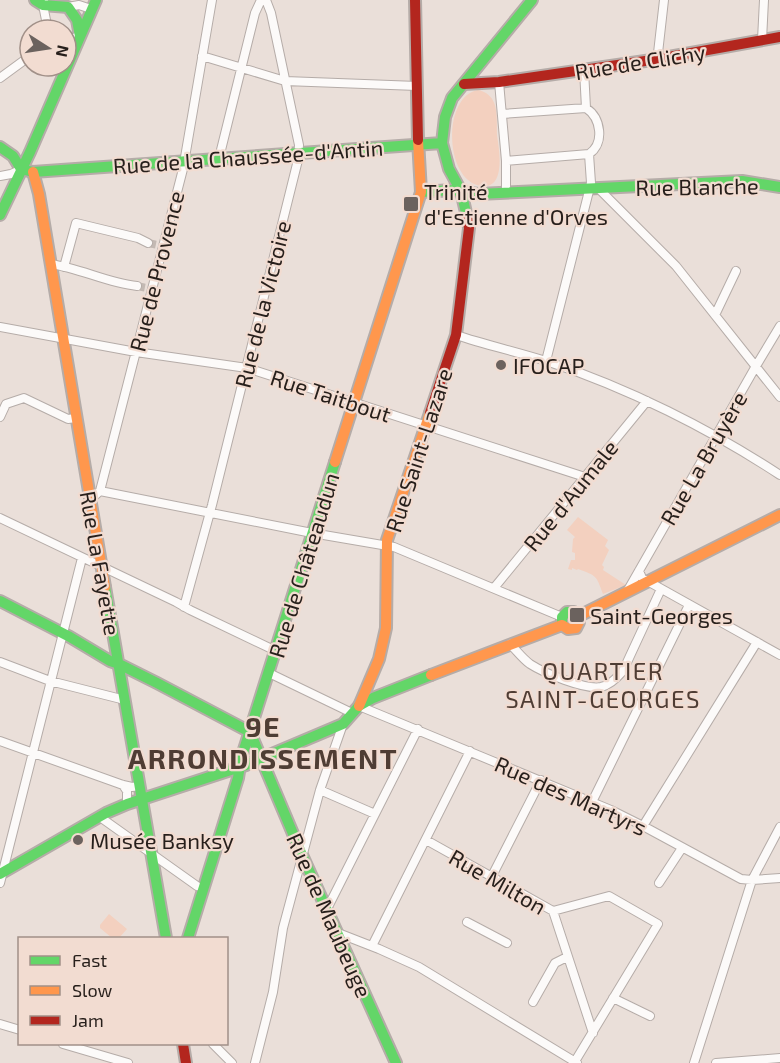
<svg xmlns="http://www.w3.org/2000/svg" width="780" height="1063" font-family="'Exo 2',sans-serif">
	<rect width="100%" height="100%" fill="#eadfd9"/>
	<path fill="#f3d0bf" d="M478,90C501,95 496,119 497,135C498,144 508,190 481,186C444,181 442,96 478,90Z
		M578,517L608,540L605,546L609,550L602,565L604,567L603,570L626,585L603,594C596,575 597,576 578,569L577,570L572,568V570L568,569L571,560H575V553L572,552L573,539L575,537L567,530Z
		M109,914L127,929L119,938H112L100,928V925Z"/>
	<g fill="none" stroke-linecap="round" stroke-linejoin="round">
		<path stroke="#c3b9b3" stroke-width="8" stroke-dasharray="8 4" stroke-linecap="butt" d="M148,243L158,245
			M137,286L147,288"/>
		<g stroke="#b5aca8" stroke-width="10">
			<path id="street" d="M44,2L43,5L48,30
				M68,7L79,5L91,9
				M66,40L80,36
				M762,40L764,0
				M202,56L285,81L417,86
				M659,59L658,53L664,0
				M0,78L30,56
				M499,82L506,161V192
				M502,114L586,108
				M219,158L255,13L261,0
				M506,161L589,154
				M0,176L11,174L20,170
				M598,188L676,266L780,397
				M50,264C80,268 107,283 137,286
				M64,267L76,223L138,238L148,243
				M715,315L736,271
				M0,327L136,352L247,368L585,477
				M456,335C486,345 518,352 549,362C628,388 710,429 780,475
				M546,361L591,183L589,154C605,143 601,118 586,108L584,70
				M0,417L6,404L24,398L68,419L76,418
				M100,491L312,533L394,547L562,617
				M90,500L100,491L183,169L212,0
				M0,518L176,602L190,610L276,651
				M639,571L642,578L780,655
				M494,588L647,401
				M628,590L756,366L780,326
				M184,607L212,505L298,160L299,145L271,13L266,0
				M510,644C517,651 523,659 530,664C544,673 585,690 601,687C610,685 617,678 623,671L661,589
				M0,662L50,681L125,700
				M269,673L352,713
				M359,706L611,810L643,826L741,879L752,880L780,878
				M0,741L123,785L132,787L140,786
				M123,785L127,791V804
				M320,790L375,814
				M592,802L689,605
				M100,817L197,886
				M643,826L757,642
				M426,840L553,911L593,1033
				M492,876L541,780
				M0,883L82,558
				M659,883L682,848
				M327,909L418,729
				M553,911L609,896L658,924L574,1063
				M467,922L507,943
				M338,933L379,949L419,967L577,1063
				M372,946L470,751
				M613,998L650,1016
				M533,1002L555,963L567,957
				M0,1024L20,1030
				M63,1044L128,1063
				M213,1044L232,1063
				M255,1063L273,992L283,928L320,790L343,724
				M694,1063L752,880L780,827
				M716,1063L780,1058"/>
		</g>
		<g stroke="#b5aca8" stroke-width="14">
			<path id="fast" d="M35,0L43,5L68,7L77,20L80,36
				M0,147L13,156L21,169L33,172L442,143
				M421,192L453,190L478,194L742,181L780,187
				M0,215L30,152L96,0
				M467,217L461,191L449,169L442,143L445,117L452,98L532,0
				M105,587L166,938
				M0,601L70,637L110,661L119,664L157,683L250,732
				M562,625V617L567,612H574L579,616
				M250,732L302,855L396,1063
				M0,874L106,813L127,804L246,765L343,724L359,706L373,698L431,675
				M188,938L238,778L241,759L335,462"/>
		</g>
		<g stroke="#b5aca8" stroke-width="14">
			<path id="slow" d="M33,172L39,194L105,587
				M335,462L421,192L418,140
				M579,616L780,515
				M562,625L568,629L576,628L579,622V616
				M431,675L562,625
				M359,706L379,659L386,628L387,540L430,413"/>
		</g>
		<g stroke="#b5aca8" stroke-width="14">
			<path id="jam" d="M415,0L418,140
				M464,84L499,82L652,60L780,37
				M430,413L456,335L469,228L467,217
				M183,1044L186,1063"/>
		</g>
		<use href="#street" stroke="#fcfaf9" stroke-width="8"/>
		<use href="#fast" stroke="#63d668" stroke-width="10"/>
		<use href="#slow" stroke="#ff974d" stroke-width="10"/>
		<use href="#jam" stroke="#b3261e" stroke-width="10"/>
	</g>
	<g fill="#6b625e" stroke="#f2dcd1" stroke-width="2">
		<rect x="403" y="196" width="16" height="16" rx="3"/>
		<circle cx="501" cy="365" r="6"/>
		<rect x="569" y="607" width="16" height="16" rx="3"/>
		<circle cx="78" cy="840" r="6"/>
	</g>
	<g text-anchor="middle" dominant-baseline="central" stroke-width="4.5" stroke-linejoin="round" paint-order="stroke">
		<g font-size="22" fill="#271f1b" stroke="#f2dcd1">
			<text transform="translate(640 61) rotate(-9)">Rue de Clichy</text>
			<text transform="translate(248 156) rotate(-4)">Rue de la Chaussée-d'Antin</text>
			<text transform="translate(697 186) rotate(-1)">Rue Blanche</text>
			<text transform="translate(156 271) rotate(-76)">Rue de Provence</text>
			<text transform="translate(262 304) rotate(-76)">Rue de la Victoire</text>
			<text transform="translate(331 395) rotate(18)">Rue Taitbout</text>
			<text transform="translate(418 450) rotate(-72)">Rue Saint-Lazare</text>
			<text transform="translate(703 458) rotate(-60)">Rue La Bruyère</text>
			<text transform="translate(570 495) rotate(-51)">Rue d'Aumale</text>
			<text transform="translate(101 563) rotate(80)">Rue La Fayette</text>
			<text transform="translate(303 565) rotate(-73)">Rue de Châteaudun</text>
			<text transform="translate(571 795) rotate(24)">Rue des Martyrs</text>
			<text transform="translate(498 881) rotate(30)">Rue Milton</text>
			<text transform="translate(330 915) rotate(66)">Rue de Maubeuge</text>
		</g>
		<g font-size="22" fill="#271f1b" stroke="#f2dcd1" text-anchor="start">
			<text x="424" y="191">Trinité<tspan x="424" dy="25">d'Estienne d'Orves</tspan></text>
			<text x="513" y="365">IFOCAP</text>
			<text x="590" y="615">Saint-Georges</text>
			<text x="90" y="840">Musée Banksy</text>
		</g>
		<g font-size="24" letter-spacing="1.5" fill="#4f3d34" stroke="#f2dcd1">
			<text x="603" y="670">QUARTIER<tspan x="603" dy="28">SAINT-GEORGES</tspan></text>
		</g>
		<g font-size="28" font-weight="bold" letter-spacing="1.5" fill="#4f3d34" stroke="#f2dcd1">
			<text x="263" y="726">9E<tspan x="263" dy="32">ARRONDISSEMENT</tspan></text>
		</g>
	</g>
	<rect x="18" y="937" width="210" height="108" fill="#f2dcd1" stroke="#a19088" stroke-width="1.5"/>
	<rect x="30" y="956" width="30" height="9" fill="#63d668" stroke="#a19088" stroke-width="1.5"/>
	<text x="72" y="967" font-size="18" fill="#271f1b">Fast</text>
	<rect x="30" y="986" width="30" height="9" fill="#ff974d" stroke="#a19088" stroke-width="1.5"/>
	<text x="72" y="997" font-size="18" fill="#271f1b">Slow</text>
	<rect x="30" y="1016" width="30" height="9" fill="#b3261e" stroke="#a19088" stroke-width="1.5"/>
	<text x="72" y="1027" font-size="18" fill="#271f1b">Jam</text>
	<g transform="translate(48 48) rotate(102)"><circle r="28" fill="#f2dcd1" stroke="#a19088" stroke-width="1.5"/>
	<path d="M0-4.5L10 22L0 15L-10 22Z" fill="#6b625e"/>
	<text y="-9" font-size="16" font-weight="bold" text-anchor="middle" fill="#271f1b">N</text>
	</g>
</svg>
